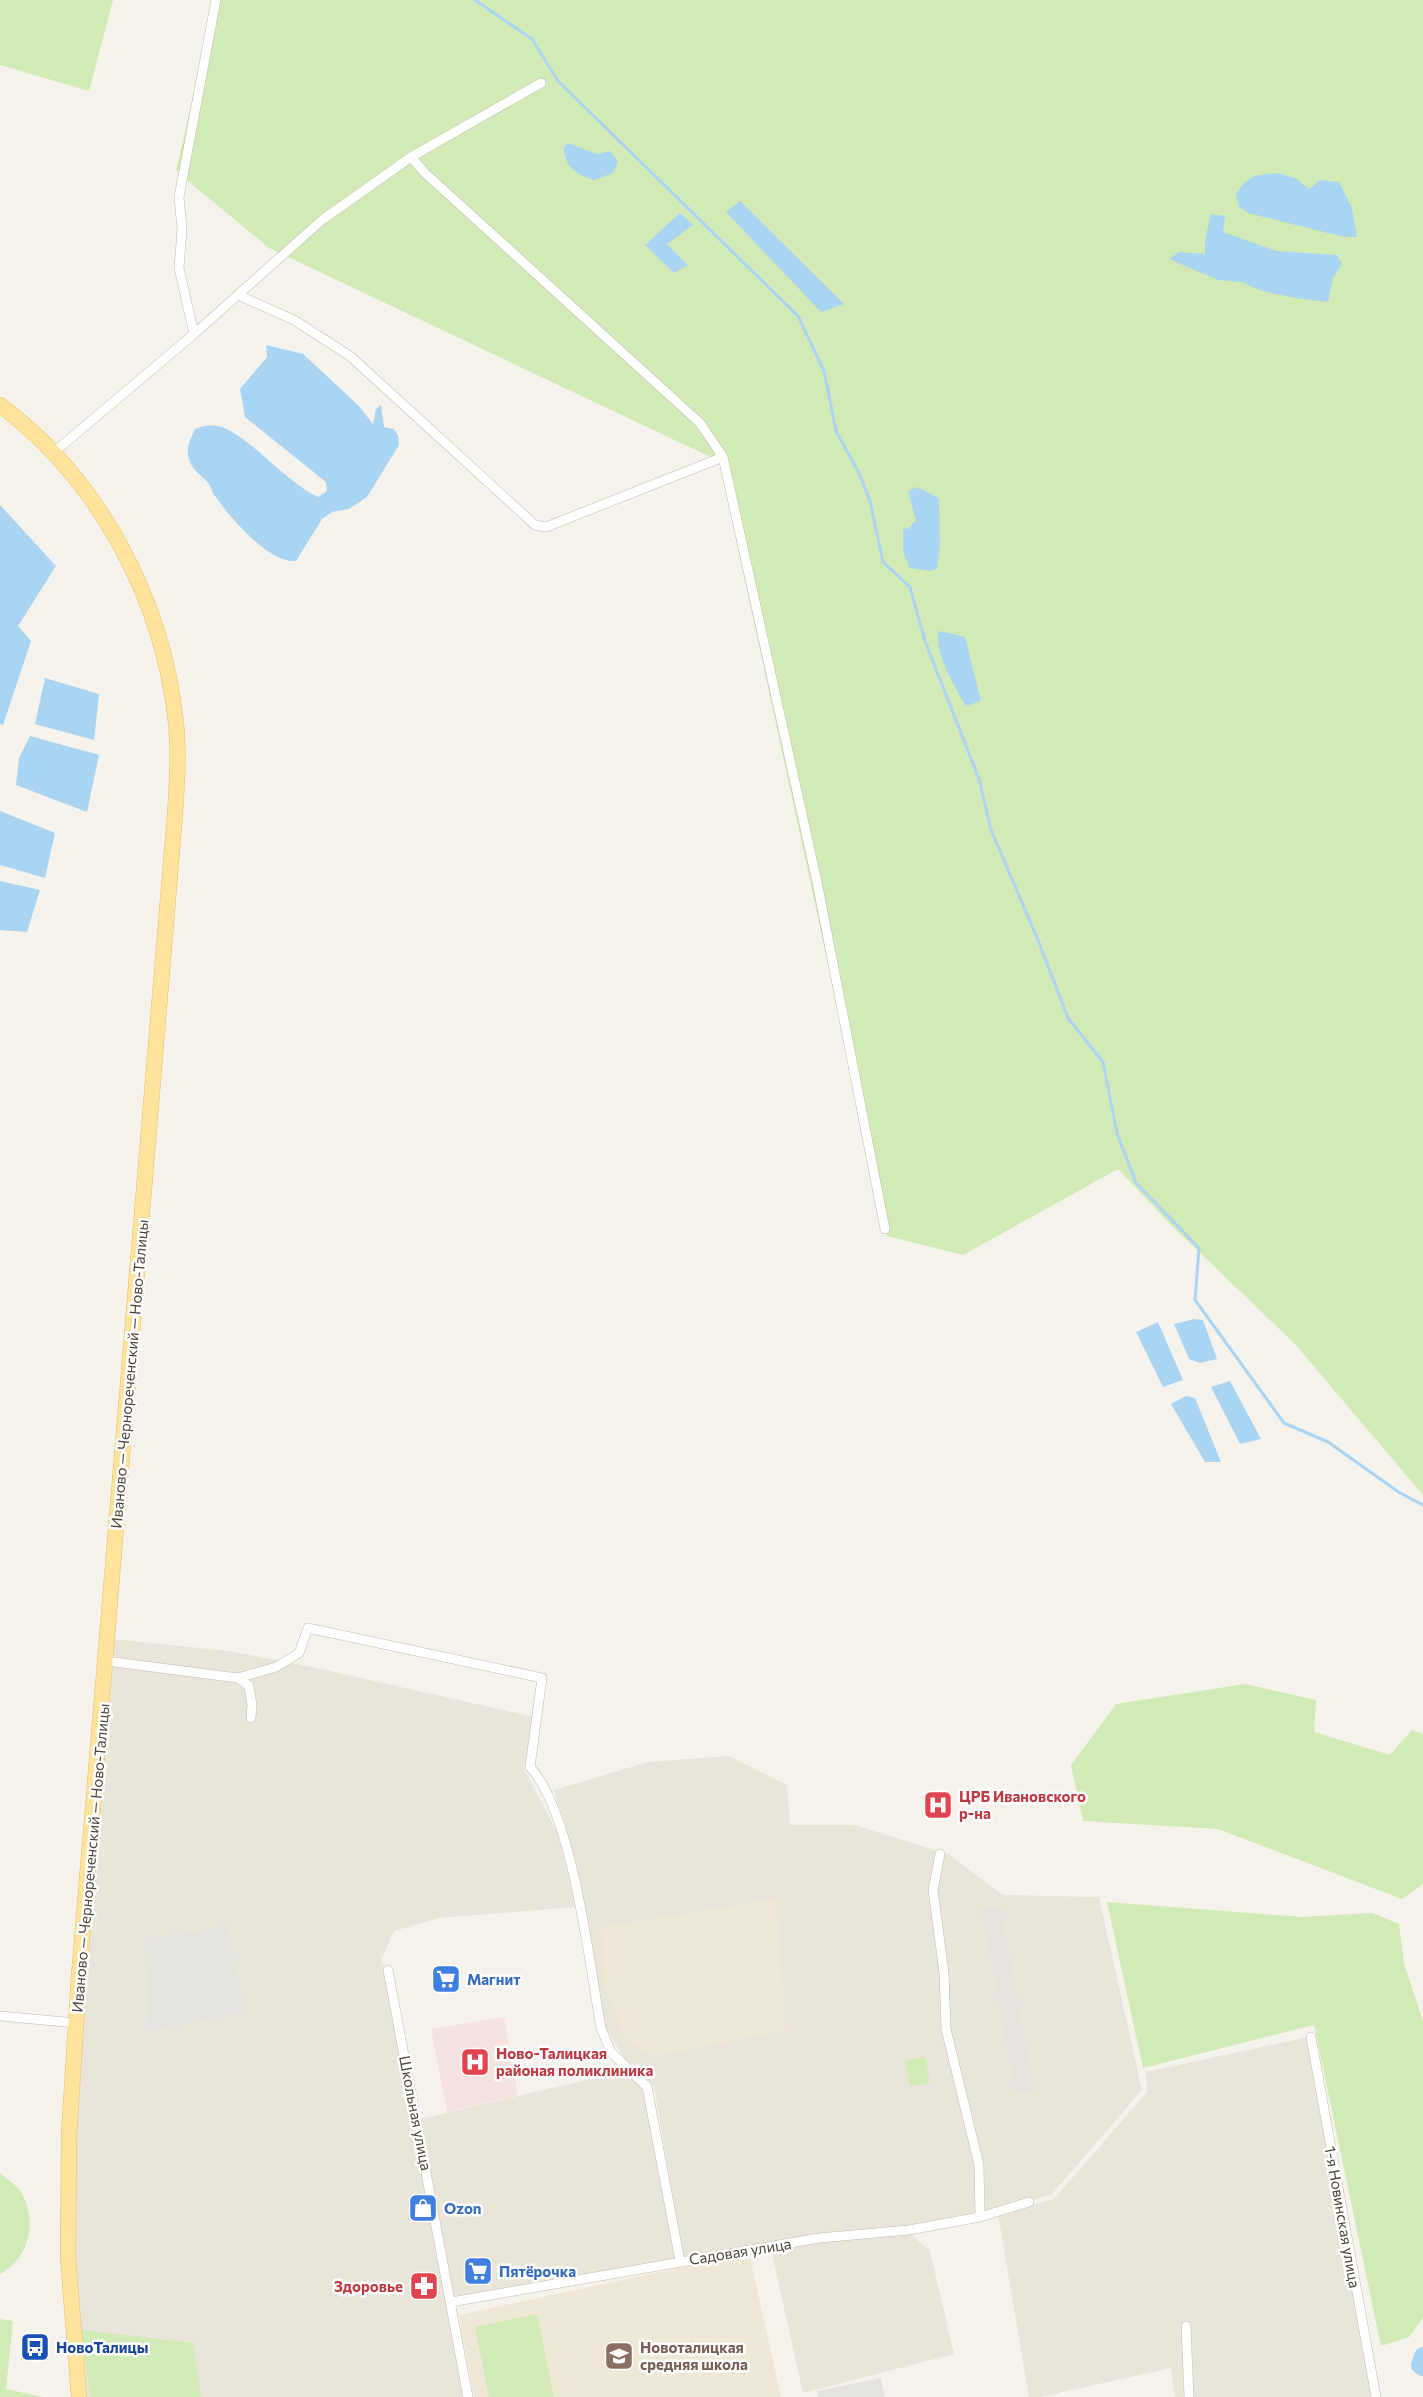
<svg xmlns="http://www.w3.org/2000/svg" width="1423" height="2397" font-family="Commissioner,sans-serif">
	<rect width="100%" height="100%" fill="#f6f3ec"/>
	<path fill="#eae5da" d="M113,1639L228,1651L312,1667L534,1717L524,1769L558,1834L576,1907L439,1918L394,1931L381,1960L386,1971L465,2397H83L75,2313L73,2135Z
		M729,1756L787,1785L790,1825H855L950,1855L1003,1895L1099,1897L1142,2090L1051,2195L978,2213L908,2227L831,2233L683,2257L654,2086L624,2059L606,2027L569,1838L554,1790L648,1762Z
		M1308,2037L1373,2397H1175L1171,2368L1040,2397H1029L998,2214L1054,2199L1147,2092L1146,2072Z
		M624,2071L644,2088L675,2259L453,2299L420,2119Z
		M910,2234L930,2251L954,2354L803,2393L771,2249L820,2241Z"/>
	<path fill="#e6e2dd" d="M1000,1907L1034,2090L1016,2093L982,1910Z"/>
	<path fill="#efe8d6" d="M776,1899L786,2030L652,2057L625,2038L603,1979L601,1927Z
		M749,2253L781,2397H474L459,2315Z"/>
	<path fill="#f6e3e0" d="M504,2017L518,2095L447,2112L431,2029Z"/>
	<path fill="#d2eab5" d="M0,0H113L89,91L0,65Z
		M215,0H1423V1495L1294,1343L1171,1225L1118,1169L963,1255L887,1236L719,461L269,248L176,171Z
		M1245,1684L1316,1700L1314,1732L1390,1755L1412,1730L1423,1734V1884L1402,1899L1218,1829L1083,1821L1071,1765L1116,1704Z
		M1107,1902L1302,1917L1372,1913L1399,1924L1404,1964L1423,2021V2318L1409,2337L1381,2346L1314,2025L1143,2068Z
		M925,2056L930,2082L910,2087L905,2061Z
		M0,2173C6,2179 17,2185 21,2192C38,2220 30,2258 0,2274Z
		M537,2314L554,2397H489L475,2327Z
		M0,2319L13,2321L6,2389L43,2397H0Z
		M81,2330L193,2343L201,2397H90Z"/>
	<path fill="#e5e3e0" d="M227,1926L244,2012L146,2032L151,1938Z
		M881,2378L885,2397H818L817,2391Z"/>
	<path fill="#a9d4f2" d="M568,143L597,154L610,151L618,162L613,173L594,180C579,176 563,166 564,147Z
		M1278,173L1297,179L1309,189L1320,180L1339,182L1352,208L1357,237H1344L1248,213L1239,207L1236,194C1249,174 1256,175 1278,173Z
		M740,201L844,304L821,312L726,212Z
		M680,213L693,225L667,244L688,265L674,273L645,245Z
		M1211,214L1225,216L1223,232L1276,251L1337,255L1342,264L1333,278L1328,302L1296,298L1262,291L1241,282L1218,280L1169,259L1179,252L1205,254V240Z
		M266,345L303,354L358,405L373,424L376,409L381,405L384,427L394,429L398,435L399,445L367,497L349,509L332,512L322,519L296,561C269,564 230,517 215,496C212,493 212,488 209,484C202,475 192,471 189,459C185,448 191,439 195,429C203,426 210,424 218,426C247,433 285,482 318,497L327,491L326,482L245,417L240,389L267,357Z
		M917,487L939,498L940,545L937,569L930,571L910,568L903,552V528L908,529L916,520L908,491Z
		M0,505L56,566L18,626L31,641L3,725L0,724Z
		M939,631L965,637L981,701L966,706C955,688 933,650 939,631Z
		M45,678L99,694L94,740L35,724Z
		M30,736L99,755L87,812L16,785L19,758Z
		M0,811L55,833L45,878L0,865Z
		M0,881L40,890L27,932L0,930Z
		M1194,1319L1203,1320L1217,1359L1200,1363L1189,1359L1174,1324Z
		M1158,1322L1183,1380L1163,1387L1136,1332Z
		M1230,1381L1261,1439L1240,1444L1211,1387Z
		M1186,1396L1195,1398L1221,1462H1205L1171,1404Z"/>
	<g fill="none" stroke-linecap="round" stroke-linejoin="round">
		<path stroke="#a9d4f2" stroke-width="3" d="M475,0L532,39L558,81L798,316L824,371L836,431L859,473L870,501L883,562L910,587L925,641L979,779L991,830L1038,940L1068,1018L1103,1062L1117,1133L1136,1183L1199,1248L1195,1300L1284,1423L1328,1442L1400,1493L1423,1505"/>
		<path stroke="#a9d4f2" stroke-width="18" d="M1423,2356L1420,2365L1423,2367"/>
		<g stroke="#c2bbae" stroke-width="10">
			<path id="minor" d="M411,157L425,173L700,423L723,457L817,882L885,1229
				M238,295L294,320L350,356L535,525L546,527L723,457
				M194,334L179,268L182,229L179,197L216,0
				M53,453L194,334L322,220L411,157L541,83
				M106,1661L238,1678L249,1686L252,1705L251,1718
				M238,1678L276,1667L299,1653L308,1628L542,1678L530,1767C573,1814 589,1962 601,2028L611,2052L647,2087L680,2261
				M940,1854L933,1890L944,1973L946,2029L979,2165L980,2217
				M388,1970L468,2397
				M0,2016L76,2023
				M1311,2037L1376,2397
				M451,2302L819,2238L909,2230L980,2217L1029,2202
				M1186,2326L1189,2397"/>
		</g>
		<g stroke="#e6c16a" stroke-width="16">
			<path id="primary" d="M0,405C100,480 163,600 176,723C179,753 177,784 175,814L79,1976L69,2135L68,2257L79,2397"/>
		</g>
		<use href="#minor" stroke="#fff" stroke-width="9"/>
		<use href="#primary" stroke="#ffe39c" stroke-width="15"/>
	</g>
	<defs>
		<g id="hospital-square" transform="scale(1.5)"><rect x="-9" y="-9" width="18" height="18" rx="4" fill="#e0444e" stroke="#fff"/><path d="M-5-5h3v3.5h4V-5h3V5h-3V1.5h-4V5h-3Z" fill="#fff"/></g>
		<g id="supermarket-square" transform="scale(1.5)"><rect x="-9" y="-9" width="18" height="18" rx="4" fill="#3f7fe0" stroke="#fff"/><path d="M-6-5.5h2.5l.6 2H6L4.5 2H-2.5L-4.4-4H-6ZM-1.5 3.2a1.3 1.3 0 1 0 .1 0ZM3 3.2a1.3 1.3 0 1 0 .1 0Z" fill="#fff"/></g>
		<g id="shop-square" transform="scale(1.5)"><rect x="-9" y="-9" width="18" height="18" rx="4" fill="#3f7fe0" stroke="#fff"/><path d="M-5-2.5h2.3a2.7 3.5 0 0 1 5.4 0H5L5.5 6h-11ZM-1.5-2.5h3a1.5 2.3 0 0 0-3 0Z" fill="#fff"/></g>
		<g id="pharmacy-square" transform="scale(1.5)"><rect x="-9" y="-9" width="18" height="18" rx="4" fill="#e0444e" stroke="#fff"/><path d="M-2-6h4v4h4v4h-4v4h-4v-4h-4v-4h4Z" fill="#fff"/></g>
		<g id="bus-square" transform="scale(1.5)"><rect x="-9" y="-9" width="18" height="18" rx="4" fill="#1a4fb4" stroke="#fff"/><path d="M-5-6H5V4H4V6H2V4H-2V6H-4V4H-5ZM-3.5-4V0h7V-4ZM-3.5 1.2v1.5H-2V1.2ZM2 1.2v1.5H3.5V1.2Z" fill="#fff"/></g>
		<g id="school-square" transform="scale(1.5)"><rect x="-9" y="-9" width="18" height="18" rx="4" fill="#8d6e63" stroke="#fff"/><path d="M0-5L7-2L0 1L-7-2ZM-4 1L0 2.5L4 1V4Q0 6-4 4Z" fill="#fff"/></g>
	</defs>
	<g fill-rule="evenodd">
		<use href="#hospital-square" x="938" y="1805"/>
		<use href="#supermarket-square" x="446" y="1979"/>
		<use href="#hospital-square" x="475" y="2062"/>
		<use href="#shop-square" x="423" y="2208"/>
		<use href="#supermarket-square" x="478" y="2271"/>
		<use href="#pharmacy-square" x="424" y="2286"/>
		<use href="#bus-square" x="35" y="2347"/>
		<use href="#school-square" x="619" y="2356"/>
	</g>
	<g text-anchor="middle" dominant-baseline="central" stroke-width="5" stroke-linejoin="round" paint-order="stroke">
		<g font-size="15" fill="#4b4439" stroke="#fff">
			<text transform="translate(129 1374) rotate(-85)">Иваново — Чернореченский — Ново-Талицы</text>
			<text transform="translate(90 1858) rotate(-85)">Иваново — Чернореченский — Ново-Талицы</text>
			<text transform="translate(416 2113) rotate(79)">Школьная улица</text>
			<text transform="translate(1343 2217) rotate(80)">1-я Новинская улица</text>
			<text transform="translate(740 2251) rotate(-9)">Садовая улица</text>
		</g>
		<g font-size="15" font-weight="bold" fill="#be3a42" stroke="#fff" text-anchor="start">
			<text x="959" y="1796">ЦРБ Ивановского<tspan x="959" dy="17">р-на</tspan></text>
			<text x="496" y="2053">Ново-Талицкая<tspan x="496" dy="17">районая поликлиника</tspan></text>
			<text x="403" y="2286" text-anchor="end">Здоровье</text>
		</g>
		<g font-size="15" font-weight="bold" fill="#366cbe" stroke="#fff" text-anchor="start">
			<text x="467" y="1979">Магнит</text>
			<text x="444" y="2208">Ozon</text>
			<text x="499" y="2271">Пятёрочка</text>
		</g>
		<g font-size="15" font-weight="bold" fill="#164399" stroke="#fff" text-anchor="start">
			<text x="56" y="2347">НовоТалицы</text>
		</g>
		<g font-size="15" font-weight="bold" fill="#785e54" stroke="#fff" text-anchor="start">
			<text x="640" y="2347">Новоталицкая<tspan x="640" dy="17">средняя школа</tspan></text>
		</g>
	</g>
</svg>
